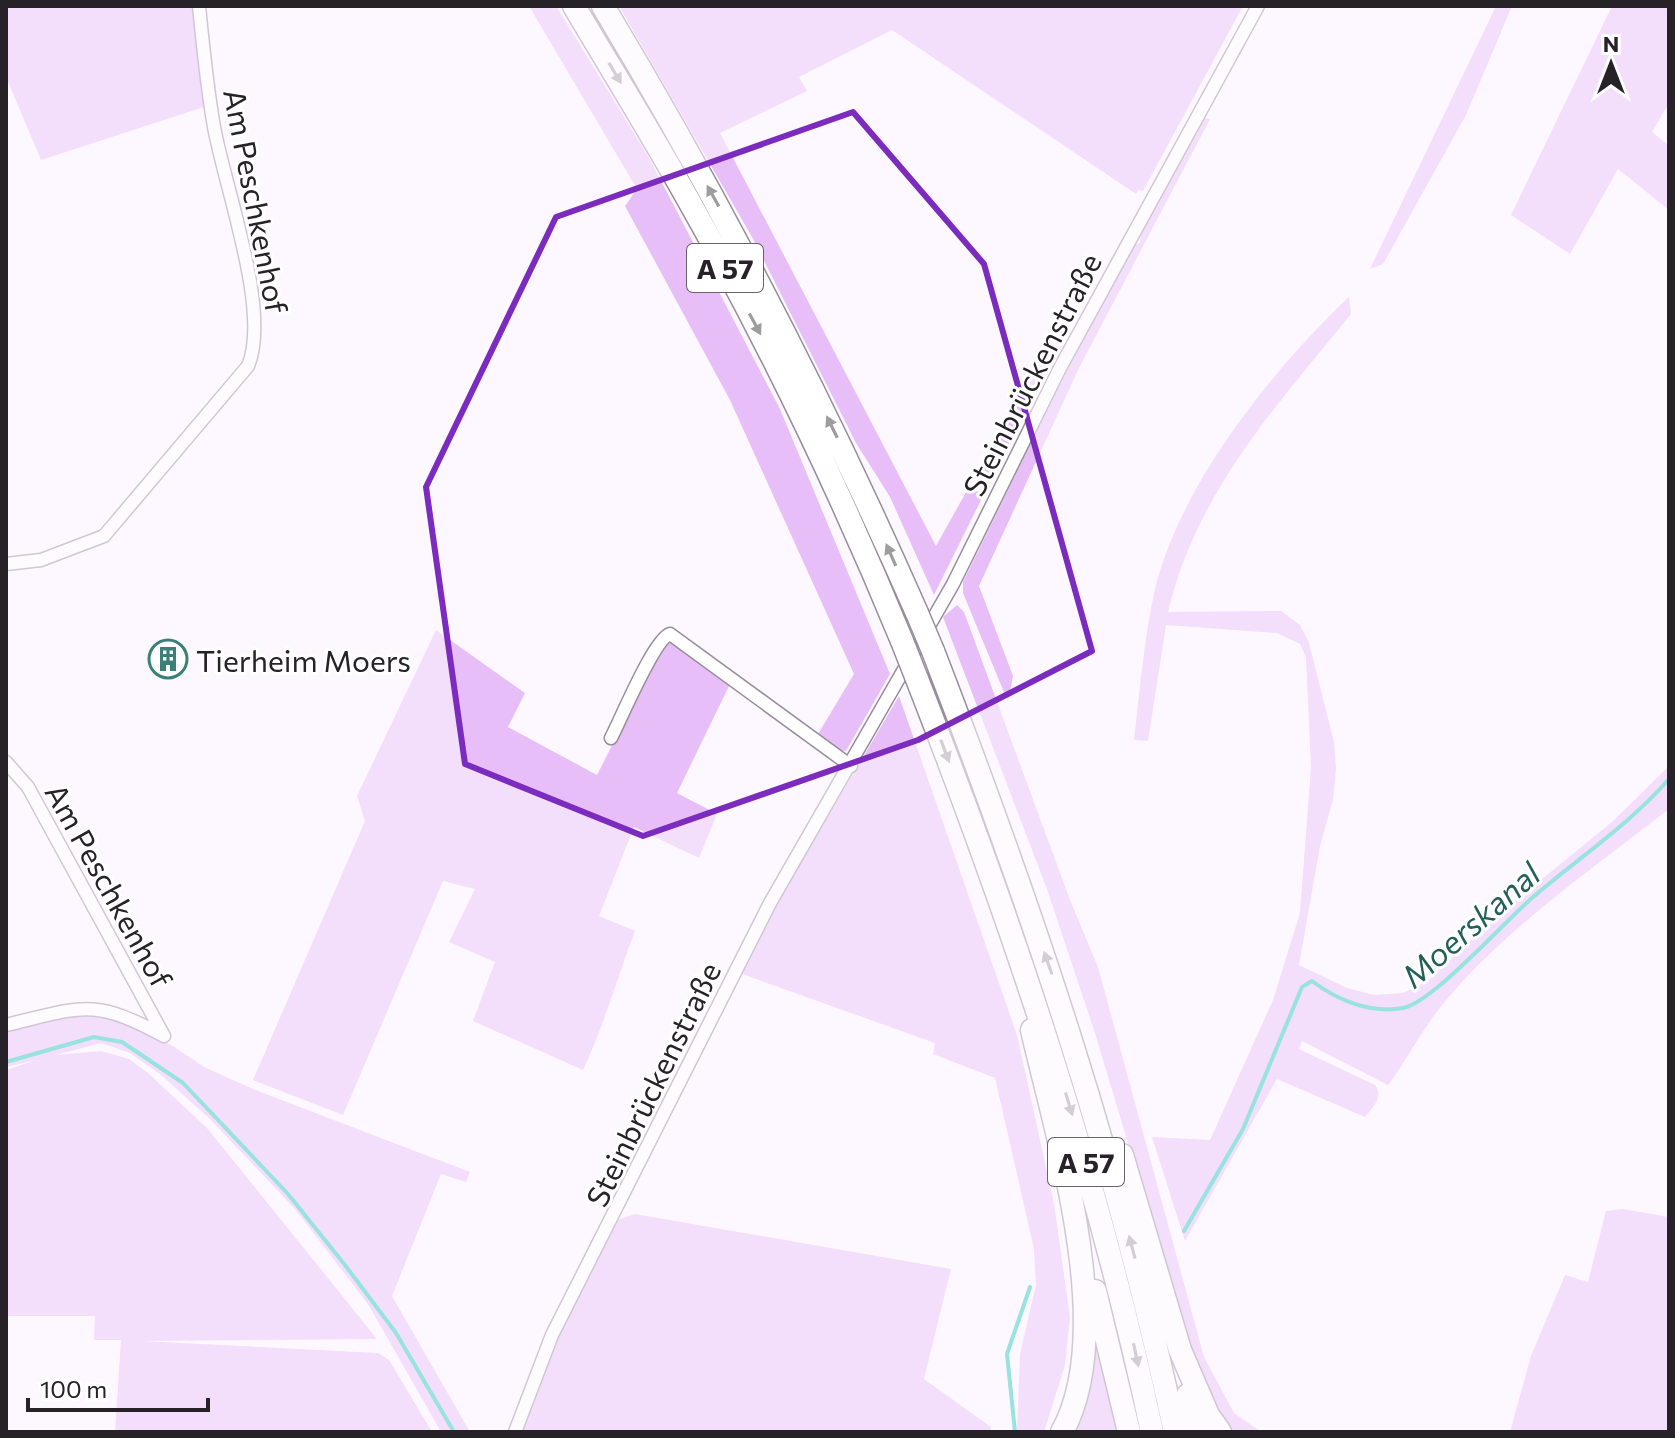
<svg xmlns="http://www.w3.org/2000/svg" width="1675" height="1438" font-family="Commissioner,sans-serif">
	<rect width="100%" height="100%" fill="#fdf8ff"/>
	<path fill="#e7bef8" d="M6,6H195L207,106L41,160L6,77Z
		M529,6H556L648,156L780,409L890,674L846,751L837,750L815,732L818,734L854,674L730,400L625,206L637,189Z
		M619,6H1243L1143,191L1138,190L1136,194L892,30L799,77L807,91L720,133L936,546L970,485L983,496L934,595L890,497L856,443L752,237Z
		M1496,6H1512L1466,115L1383,264L1370,269Z
		M1612,6H1669V103L1652,132L1669,146V210L1618,169L1570,254L1511,215Z
		M1202,118L1210,119L1079,368L979,586L1013,676L1008,702L963,593V582L1069,366L1134,245L1140,243L1141,230Z
		M1349,297L1351,314C1275,408 1197,491 1168,612L1281,611L1300,625L1309,643L1334,742L1336,769L1333,800L1320,846L1299,965L1347,988L1374,995L1403,993L1427,982L1492,920L1612,822L1669,766V809C1592,869 1500,932 1439,1009C1420,1033 1407,1060 1388,1085L1302,1041L1299,1049L1375,1085C1384,1097 1373,1107 1365,1117L1277,1079L1185,1241L1152,1137L1210,1140L1273,1000L1300,913L1311,767L1306,657L1300,644L1277,633L1166,625L1148,741L1134,740C1140,690 1144,638 1155,589C1181,483 1272,370 1349,297Z
		M1037,359L1047,368L993,475L979,468Z
		M957,605L964,612L1070,900L1098,967L1204,1357L1234,1413L1261,1432C1253,1432 1241,1434 1235,1431C1217,1422 1207,1394 1198,1377L1095,1033L1047,889L943,617Z
		M436,630L525,693L508,727L597,775L664,643L671,640L730,684L677,793L717,814L699,858L634,827L599,916L635,931C617,978 604,1025 583,1070L473,1021L495,962L449,942L475,889L443,881L343,1115L253,1080L365,821L357,796Z
		M899,696L1017,1035L1054,1204L1070,1317L1065,1365L1044,1432H1017L1020,1354L1036,1285L1034,1249L995,1078L933,1054L935,1043L742,974L779,900Z
		M102,1011L173,1046L204,1067L253,1089L470,1172L466,1182L441,1174L392,1296L470,1432H441L368,1304L295,1209L211,1120L160,1074L130,1053L101,1043L56,1055L101,1051L129,1059L148,1073L207,1128L377,1339L142,1341L378,1353L389,1360L432,1432H115L121,1340H94L95,1316H6V1070L36,1060L6,1067V1027Z
		M1623,1209L1669,1217V1432H1510L1531,1356L1565,1275L1588,1282L1606,1211Z
		M635,1214L951,1269L924,1379L991,1427V1432H519L556,1338L617,1220Z
		M1092,1323L1119,1432H1066Z"/>
	<g fill="none" stroke-linecap="round" stroke-linejoin="round">
		<path stroke="#21c9b8" stroke-width="4" d="M6,1062L94,1037L122,1042L183,1083L288,1194L345,1265L396,1333L454,1432
			M1184,1231L1243,1129L1302,987L1312,981C1337,1000 1370,1014 1403,1008C1433,1002 1504,922 1532,898C1578,858 1628,826 1669,779
			M1015,1432L1007,1354L1030,1287"/>
		<g stroke="#988d9c" stroke-width="15">
			<path id="minor" d="M6,564L41,560L104,536L248,366C271,312 225,188 214,127C207,87 203,47 199,6
				M611,738C621,719 654,639 670,634L851,766
				M6,762L28,787L164,1036
				M6,1025C82,1007 92,997 164,1036
				M515,1432L552,1335L770,903L953,584L1060,368L1258,6"/>
		</g>
		<g stroke="#988d9c" stroke-width="25">
			<path id="motorway" d="M574,6C614,74 656,141 694,210C772,349 841,493 902,641
				M603,6C721,202 825,404 917,613
				M933,651C1033,910 1117,1160 1175,1432
				M917,679C1013,925 1097,1173 1152,1432
				M1032,1030C1057,1139 1118,1331 1062,1432
				M1122,1155L1180,1350L1208,1415L1220,1432
				M1095,1291L1129,1432
				M1188,1395L1197,1432"/>
		</g>
		<use href="#minor" stroke="#fff" stroke-width="12"/>
		<use href="#motorway" stroke="#fff" stroke-width="22"/>
		<g stroke="#988d9c" stroke-width="25" stroke-linecap="butt">
			<path id="motorway-bridge" d="M917,613L933,651
				M902,641L917,679"/>
		</g>
		<use href="#motorway-bridge" stroke="#fff" stroke-width="22"/>
	</g>
	<defs><path id="oneway-solid" d="M-6-.8H1V-3.2L6.5 0L1 3.2V.8H-6Z" transform="scale(2)"/></defs>
	<g fill="#9d9c9e">
		<use href="#oneway-solid" transform="translate(615 73) rotate(59)"/>
		<use href="#oneway-solid" transform="translate(713 196) rotate(-119)"/>
		<use href="#oneway-solid" transform="translate(755 324) rotate(62)"/>
		<use href="#oneway-solid" transform="translate(832 427) rotate(-116)"/>
		<use href="#oneway-solid" transform="translate(891 555) rotate(-114)"/>
		<use href="#oneway-solid" transform="translate(945 751) rotate(69)"/>
		<use href="#oneway-solid" transform="translate(1048 963) rotate(-109)"/>
		<use href="#oneway-solid" transform="translate(1069 1104) rotate(73)"/>
		<use href="#oneway-solid" transform="translate(1132 1247) rotate(-105)"/>
		<use href="#oneway-solid" transform="translate(1136 1355) rotate(78)"/>
	</g>
	<path d="M0 0H1675V1438H0ZM853,112L984,264L1092,651L918,740L643,836L465,764L426,487L556,217Z" fill="#fdf8ff" fill-opacity=".55" fill-rule="evenodd"/>
	<path fill="none" stroke="#7b2cbf" stroke-width="6" stroke-linejoin="round" d="M853,112L984,264L1092,651L918,740L643,836L465,764L426,487L556,217Z"/>
	<defs>
		<g id="building-ring" transform="scale(2)"><circle r="9.5" fill="#fff" stroke="#3a8076" stroke-width="1.5"/><path d="M-4-6H4V6H1V3H-1V6H-4ZM-2.5-4.3h1.7v1.8h-1.7ZM.8-4.3h1.7v1.8H.8ZM-2.5-1h1.7V.8h-1.7ZM.8-1h1.7V.8H.8Z" fill="#3a8076"/></g>
	</defs>
	<g fill-rule="evenodd">
		<use href="#building-ring" x="168" y="659"/>
	</g>
	<g text-anchor="middle" dominant-baseline="central" stroke-width="6" stroke-linejoin="round" paint-order="stroke">
		<g fill="#fff" stroke="#676468" stroke-width="2">
			<rect x="687" y="244" width="76" height="48" rx="6"/>
			<rect x="1048" y="1138" width="76" height="48" rx="6"/>
		</g>
		<g font-size="28" font-weight="bold" fill="#262228">
			<text x="725" y="268">A 57</text>
			<text x="1086" y="1162">A 57</text>
		</g>
		<g font-size="30" fill="#262228" stroke="#fff">
			<text transform="translate(257 201) rotate(79)">Am Peschkenhof</text>
			<text transform="translate(1031 374) rotate(-63)">Steinbrückenstraße</text>
			<text transform="translate(110 885) rotate(61)">Am Peschkenhof</text>
			<text transform="translate(652 1084) rotate(-64)">Steinbrückenstraße</text>
		</g>
		<g font-size="30" fill="#262228" stroke="#fff" text-anchor="start">
			<text x="196" y="659">Tierheim Moers</text>
		</g>
		<g font-size="32" font-style="italic" fill="#225f57" stroke="#fff">
			<text transform="translate(1470 924) rotate(-41)">Moerskanal</text>
		</g>
	</g>
	<rect width="1675" height="1438" fill="none" stroke="#262228" stroke-width="16"/>
	<g transform="translate(1611 64)" stroke="#ffffff" stroke-width="6" paint-order="stroke">
	<path d="M0-6L14 30L0 20L-14 30Z" fill="#262228"/>
	<text y="-12" font-size="22" font-weight="bold" text-anchor="middle" fill="#262228">N</text>
	</g>
	<path d="M28 1398v12h180v-12" fill="none" stroke="#262228" stroke-width="4"/>
	<text x="40" y="1398" font-size="24" fill="#262228" stroke="#ffffff" stroke-width="6" paint-order="stroke">100 m</text>
</svg>
